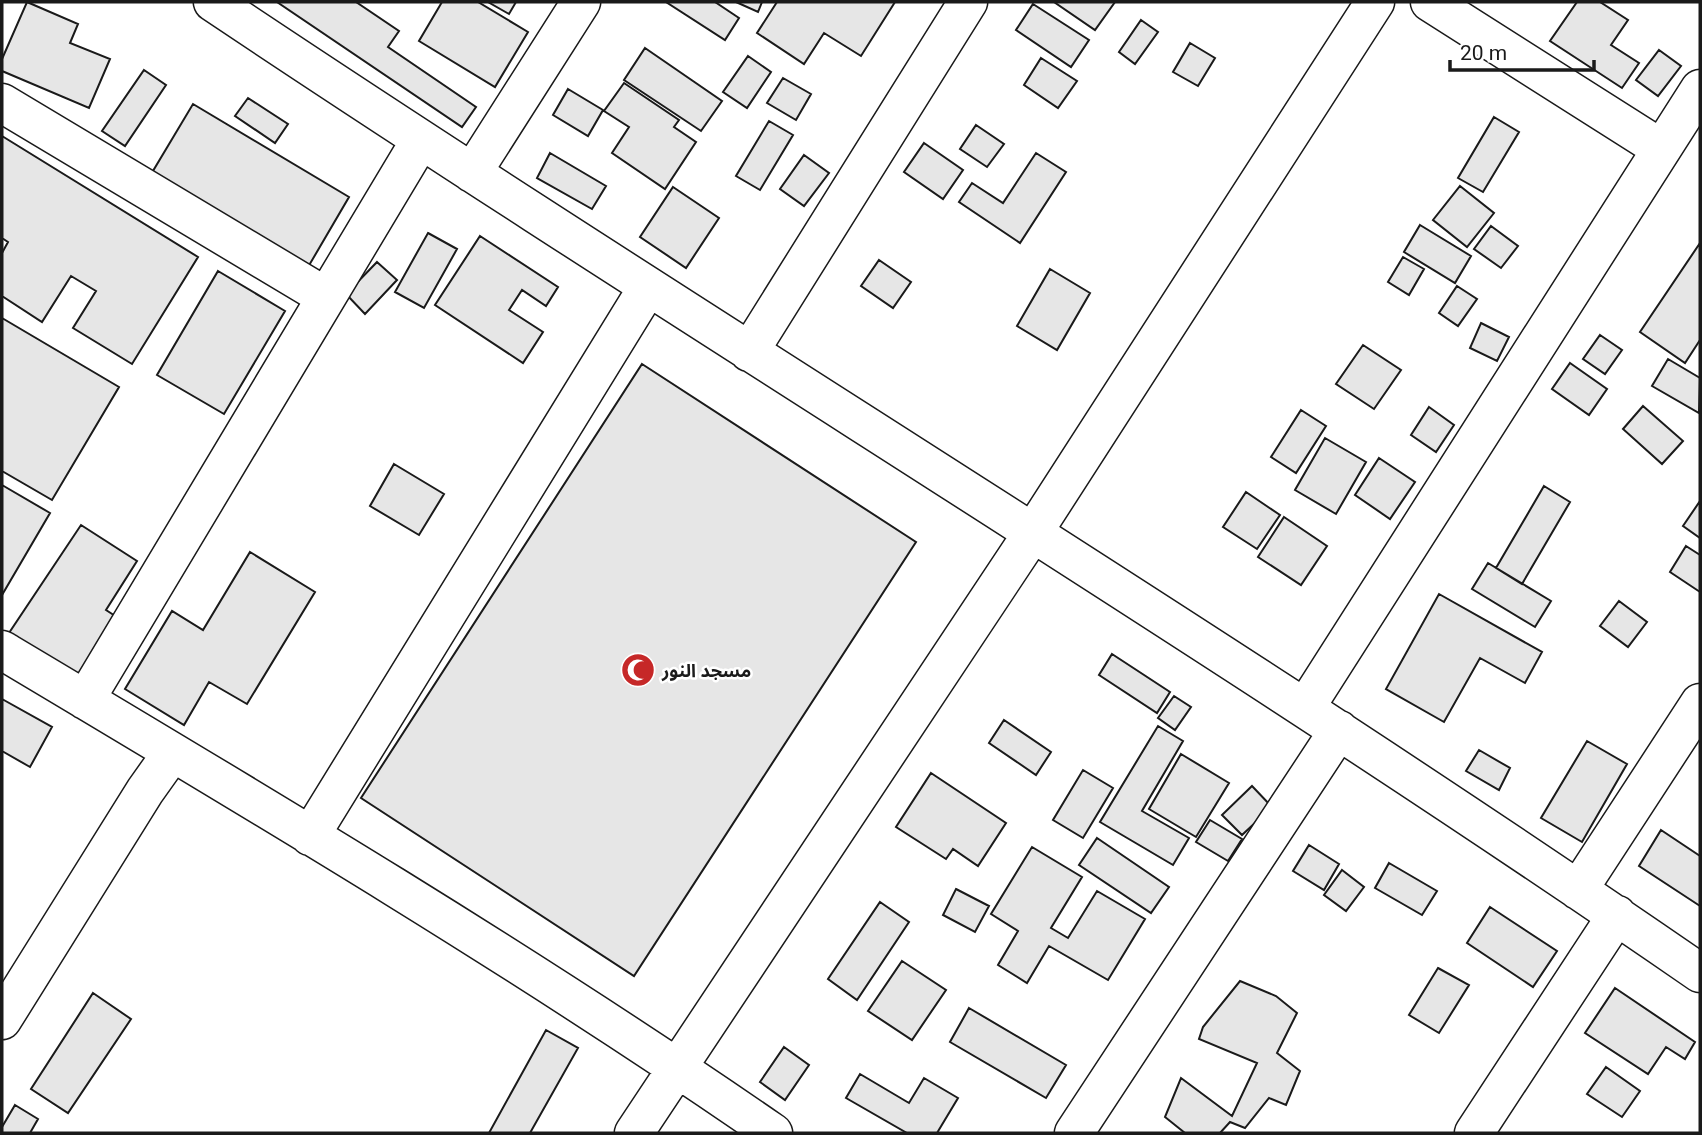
<svg xmlns="http://www.w3.org/2000/svg" width="1702" height="1135" font-family="Roboto,'Noto Sans Arabic',sans-serif">
	<rect width="100%" height="100%" fill="#fff"/>
	<path fill="#e6e6e6" stroke="#1a1a1a" stroke-width="2" d="M27,2L78,24L70,43L110,59L89,108L2,71V59Z
		M277,2H356L399,31L388,47L476,107L462,127Z
		M442,2H478L528,32L495,87L419,41Z
		M488,2H516L509,14Z
		M666,2H715L739,18L725,40Z
		M736,2H762L758,12Z
		M777,2H895L861,56L824,33L804,64L757,33Z
		M1054,2H1115L1095,30Z
		M1577,2H1600L1628,20L1611,45L1639,63L1622,88L1550,41Z
		M1033,4L1089,40L1071,67L1016,30Z
		M1141,20L1158,32L1135,64L1119,52Z
		M1190,43L1215,58L1198,86L1173,72Z
		M645,48L722,101L701,131L624,80Z
		M1659,50L1681,66L1658,96L1636,80Z
		M748,56L771,72L747,108L723,92Z
		M1041,58L1077,81L1058,108L1024,85Z
		M144,70L166,85L125,146L102,131Z
		M783,78L811,94L796,120L767,103Z
		M624,83L679,120L674,127L696,142L665,189L612,153L629,127L604,111Z
		M568,89L603,110L588,136L553,115Z
		M248,98L288,124L275,143L235,116Z
		M193,104L349,197L304,274L147,181Z
		M1494,117L1519,132L1483,192L1458,178Z
		M769,121L793,135L760,190L736,176Z
		M976,125L1004,144L987,167L960,149Z
		M2,136L198,257L132,364L73,328L96,291L71,276L42,322L2,296V253L8,242L2,238Z
		M924,143L963,170L943,199L904,172Z
		M550,153L606,186L592,209L537,178Z
		M1036,153L1066,172L1020,243L959,202L972,183L1003,203Z
		M804,155L829,173L804,206L780,189Z
		M1460,186L1494,213L1467,247L1433,220Z
		M673,187L719,218L686,268L640,237Z
		M1420,225L1471,256L1455,283L1404,252Z
		M1491,226L1518,246L1501,268L1474,249Z
		M428,233L457,249L424,308L395,292Z
		M480,236L558,287L546,306L522,290L509,310L543,332L523,363L435,305Z
		M1700,243V340L1685,363L1640,332Z
		M1403,257L1424,269L1409,295L1388,282Z
		M879,260L911,282L893,308L861,286Z
		M377,262L397,280L365,314L346,294Z
		M1050,269L1090,293L1057,350L1017,326Z
		M218,271L285,311L224,414L157,375Z
		M1457,286L1477,299L1458,326L1439,313Z
		M2,318L119,387L52,500L2,471Z
		M1481,323L1509,337L1497,361L1470,348Z
		M1600,335L1622,350L1605,374L1583,359Z
		M1363,345L1401,370L1374,409L1336,384Z
		M1668,359L1700,378L1699,413L1652,386Z
		M1570,363L1607,389L1589,415L1552,389Z
		M642,364L916,542L634,976L361,798Z
		M1643,406L1683,441L1662,464L1623,429Z
		M1429,407L1454,425L1436,452L1411,435Z
		M1301,410L1326,426L1296,473L1271,457Z
		M1325,438L1366,462L1336,514L1295,490Z
		M1379,458L1415,482L1390,519L1355,495Z
		M394,464L444,494L419,535L370,506Z
		M2,485L50,513L2,595Z
		M1544,486L1570,502L1522,584L1496,568Z
		M1246,492L1280,515L1257,549L1223,527Z
		M1700,501V538L1683,526Z
		M1284,517L1327,546L1301,585L1258,557Z
		M81,525L137,561L106,610L126,623L84,687L7,636Z
		M1686,546L1700,555V592L1670,572Z
		M250,552L315,592L247,704L209,682L184,725L125,689L172,611L203,630Z
		M1488,563L1551,601L1535,627L1472,589Z
		M1439,594L1542,652L1525,683L1480,658L1444,722L1386,689Z
		M1619,601L1647,622L1628,647L1600,626Z
		M1112,654L1170,692L1157,713L1099,675Z
		M1174,696L1191,707L1175,730L1158,718Z
		M2,699L52,727L30,767L2,751Z
		M1004,720L1051,752L1036,775L989,743Z
		M1158,726L1183,741L1142,811L1189,838L1173,865L1100,822Z
		M1587,741L1627,764L1582,842L1541,818Z
		M1479,750L1510,768L1499,790L1466,771Z
		M1181,754L1229,783L1196,837L1149,809Z
		M1083,770L1113,788L1083,838L1053,820Z
		M931,773L1006,823L978,866L953,849L946,859L896,827Z
		M1252,786L1272,807L1242,835L1222,815Z
		M1210,820L1242,839L1228,861L1196,842Z
		M1661,830L1700,856V906L1639,866Z
		M1097,838L1169,887L1151,913L1079,865Z
		M1309,845L1339,864L1324,890L1293,871Z
		M1032,847L1082,877L1051,928L1068,938L1097,891L1145,919L1108,980L1049,946L1027,983L998,965L1018,931L991,914Z
		M1389,863L1437,891L1422,915L1375,888Z
		M1342,870L1364,887L1346,911L1324,895Z
		M956,889L989,906L975,932L943,915Z
		M880,902L909,922L857,1000L828,979Z
		M1490,907L1557,951L1533,987L1467,943Z
		M902,961L946,990L912,1040L868,1011Z
		M1438,968L1469,985L1439,1033L1409,1015Z
		M1240,981L1276,996L1297,1013L1277,1053L1300,1071L1286,1105L1269,1098L1245,1128L1230,1122L1220,1133H1185L1165,1117L1181,1078L1232,1116L1257,1063L1199,1039L1203,1027Z
		M1615,988L1695,1042L1685,1059L1666,1047L1648,1074L1585,1033Z
		M93,993L131,1019L68,1113L31,1089Z
		M969,1008L1066,1065L1046,1098L950,1042Z
		M546,1030L578,1048L530,1133H489Z
		M784,1047L809,1065L785,1100L760,1082Z
		M1606,1067L1640,1091L1622,1117L1587,1094Z
		M860,1074L909,1103L924,1078L958,1098L937,1133H907L846,1098Z
		M15,1105L38,1119L30,1133H2V1127Z"/>
	<g fill="none" stroke-linecap="round" stroke-linejoin="round">
		<g stroke="#1a1a1a" stroke-width="41">
			<path id="minor" d="M213,2C705,331 1213,637 1700,973
				M1430,2L1660,148
				M2,103L326,297
				M472,173L581,2
				M749,352L968,2
				M2,650C262,805 524,961 773,1133
				M85,700L420,141
				M1305,708L1700,89
				M310,836L648,287
				M1578,890L1700,703
				M2,1020L145,791L172,753
				M634,1133L1032,534L1375,2
				M1074,1133L1339,730
				M1474,1133L1617,915"/>
		</g>
		<use href="#minor" stroke="#fff" stroke-width="38"/>
	</g>
	<defs>
		<g id="mosque-disc" transform="scale(1.75)"><circle r="9.5" fill="#c62828" stroke="#fff"/><path d="M3.5-4.9A6 6 0 1 0 3.5 4.9A5 5 0 1 1 3.5-4.9Z" fill="#fff"/></g>
	</defs>
	<g fill-rule="evenodd">
		<use href="#mosque-disc" x="638" y="670"/>
	</g>
	<g text-anchor="middle" dominant-baseline="central" stroke-width="5" stroke-linejoin="round" paint-order="stroke">
		<g font-size="18" font-weight="bold" fill="#1a1a1a" stroke="#fff" text-anchor="start">
			<text x="662" y="670">مسجد النور</text>
		</g>
	</g>
	<rect width="1702" height="1135" fill="none" stroke="#1a1a1a" stroke-width="7"/>
	<path d="M1450 60v10h144v-10" fill="none" stroke="#1a1a1a" stroke-width="3.5"/>
	<text x="1460" y="60" font-size="21" fill="#1a1a1a" stroke="#ffffff" stroke-width="5" paint-order="stroke">20 m</text>
</svg>
